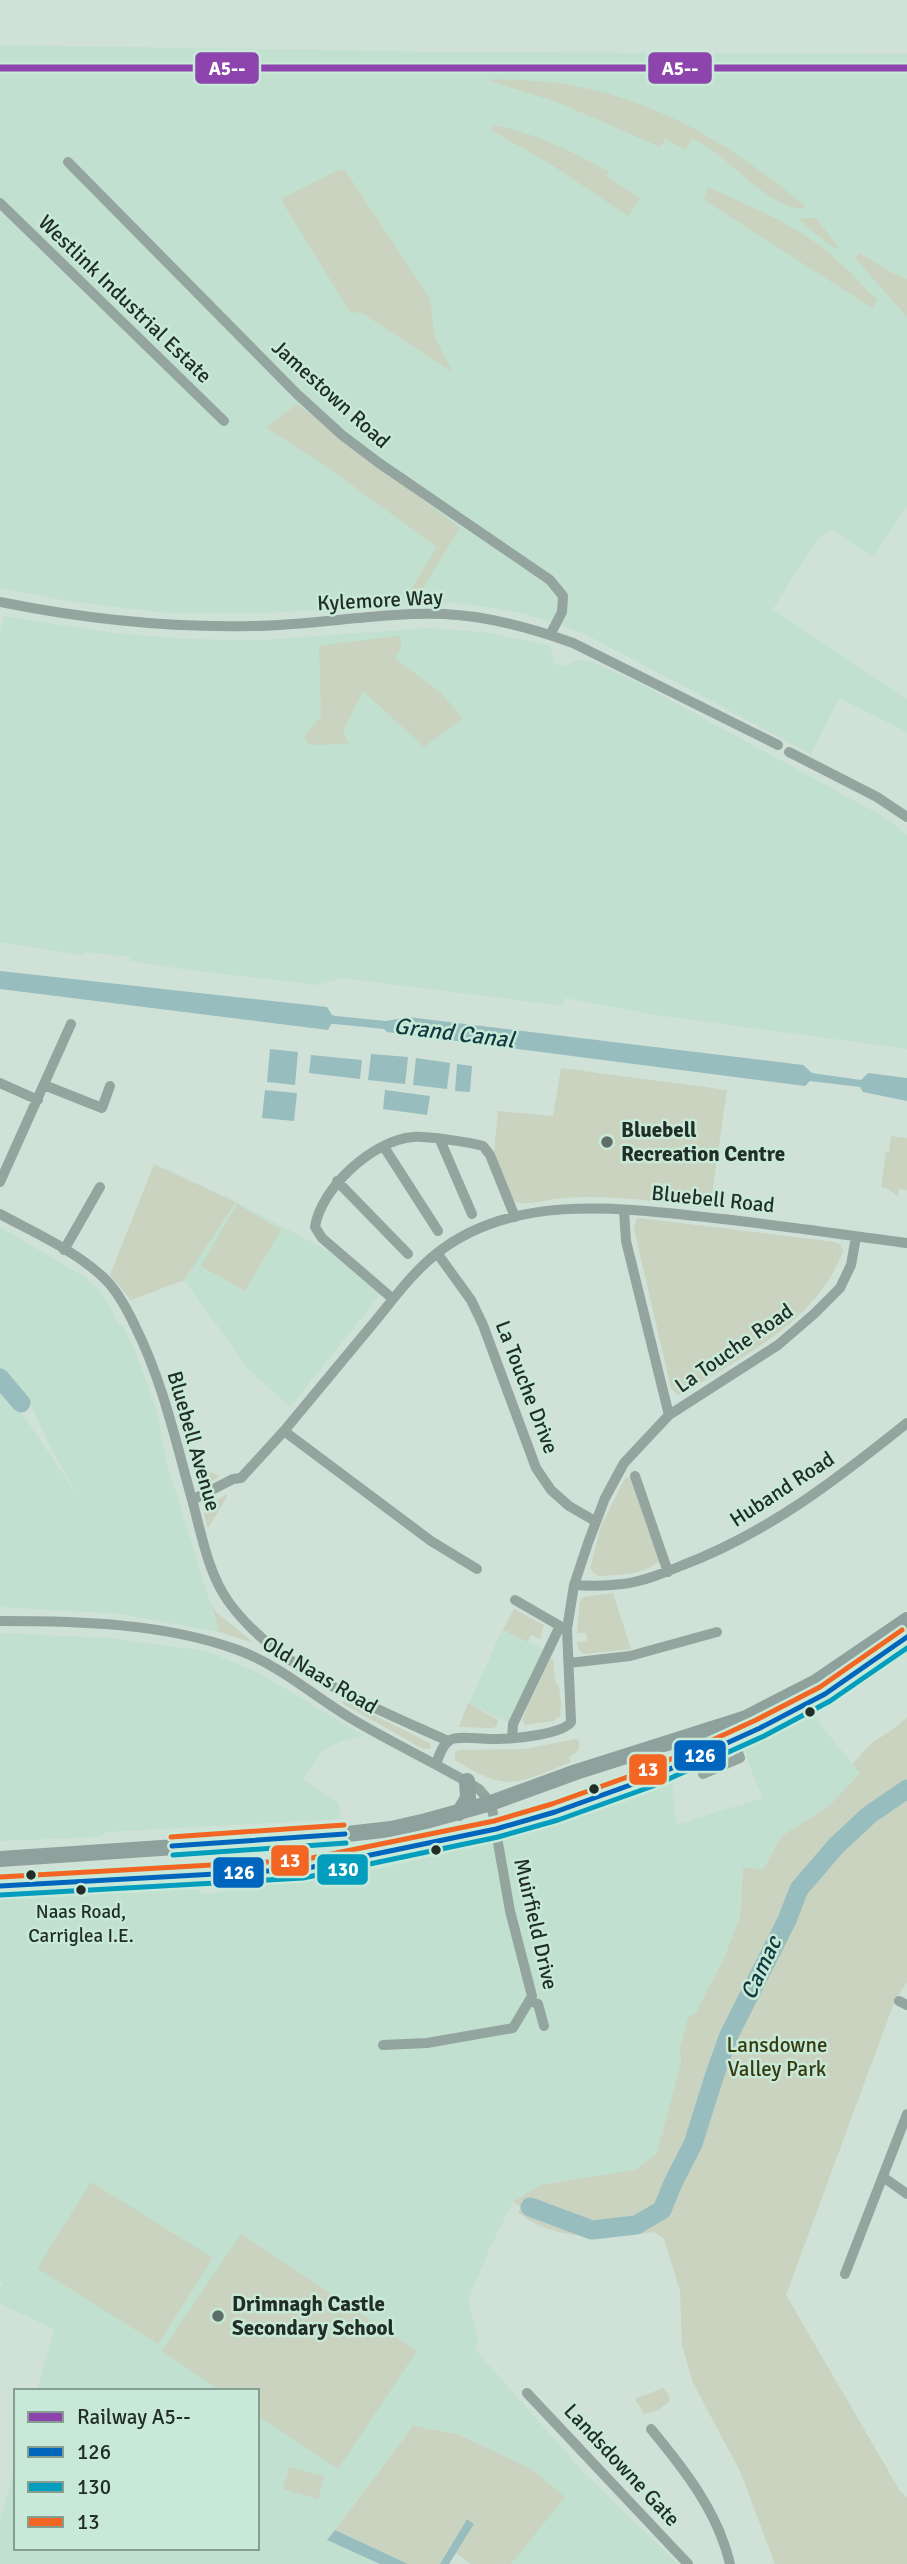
<svg xmlns="http://www.w3.org/2000/svg" width="907" height="2564" font-family="Signika,sans-serif">
	<rect width="100%" height="100%" fill="#d0e1d8"/>
	<path fill="#c2e0d0" d="M0,45L449,52L907,54V506L873,557L831,529L818,539L773,609L907,699V732L839,698L811,754L585,634L525,614L493,608L456,603L407,602L271,613H168L73,602L0,588Z
		M4,616L113,633L190,639L261,640L428,628L484,632L548,645L551,649L554,663L562,667L579,660L594,662L641,684L888,819L907,835V1049L656,1015L565,998L564,1006L342,978L318,985L189,970L131,961L129,957L86,952L82,955L0,942V636Z
		M236,1202L338,1256L381,1294L290,1407L249,1370L184,1280Z
		M0,1227L85,1277L101,1291L119,1324L123,1326L135,1351L156,1408L167,1464L219,1632L119,1614L0,1607V1388L26,1419L79,1498L49,1444L29,1401L0,1372Z
		M502,1630L540,1647L546,1656L511,1724L469,1703Z
		M0,1633L111,1638L206,1651L257,1672L365,1736L341,1741L321,1752L303,1779L339,1803L341,1819L107,1832L101,1837L0,1841Z
		M812,1710L827,1733L860,1773L830,1805L782,1836L763,1869H743L739,1917L654,2167L540,2185L513,2202L489,2250L468,2301L479,2341L474,2348L585,2474L678,2564H511L564,2497L531,2469L457,2434L413,2426L327,2540L380,2564H0V2521L16,2466V2548H257V2391H37L54,2329L0,2304V2287L3,2282L0,2281V1896L187,1884L204,1894L358,1873L482,1845L579,1814L672,1778L676,1825L762,1798L741,1743Z"/>
	<path fill="#c9d3bf" d="M493,79C511,80 529,80 547,82C645,92 731,143 805,206L804,209C764,208 729,153 692,139L686,150L665,139L660,147L557,102L490,81Z
		M493,125C536,133 571,151 609,172L606,176L640,198L628,216L552,165L491,130Z
		M338,170H345L430,299L435,338L453,373L362,313L350,312L284,205L282,198Z
		M708,187C742,203 778,217 809,238C835,255 855,278 877,300L872,308L704,200Z
		M797,218H816L838,247L835,249Z
		M860,253L890,272L907,279V317L855,258Z
		M297,404L460,528L414,602L406,597L437,547L320,462L269,430L267,426Z
		M399,636L402,646L395,658L440,692L463,718L424,747L363,691L343,731L349,744L309,745L304,737L321,716L319,646Z
		M561,1068L727,1090L710,1208C661,1202 611,1194 561,1198C548,1199 524,1208 513,1200L494,1153L498,1111L553,1116Z
		M891,1136L907,1138V1190L899,1189L898,1196L886,1188L881,1187L886,1152H889Z
		M154,1164L236,1202L184,1280L131,1300L110,1275Z
		M237,1204L281,1230L245,1291L201,1266Z
		M639,1218L835,1242L840,1244L843,1251C817,1322 742,1356 682,1394L677,1395L671,1388L634,1229L636,1219Z
		M192,1465H194L220,1476L210,1482L202,1483L197,1479Z
		M630,1477L659,1561C645,1575 617,1575 598,1576L590,1569L601,1526L625,1478Z
		M227,1494V1497L208,1528L204,1514L206,1507Z
		M613,1593L631,1649L584,1654L578,1649L577,1642L587,1641L586,1633H577L580,1601L584,1597Z
		M211,1603L216,1612L254,1643L219,1632Z
		M514,1609L544,1625L540,1639L531,1635L528,1642L503,1630Z
		M550,1659H553L555,1681L559,1687L561,1701L560,1716L553,1721L525,1725L522,1720Z
		M344,1700L430,1743L431,1749H423L342,1703Z
		M468,1703L498,1720L497,1726L493,1728L459,1727Z
		M907,1717V1982L895,2000L786,2295L900,2491L907,2497V2564H775L740,2471L693,2383L682,2345L680,2291L664,2239L654,2232C611,2238 554,2243 518,2212L521,2207L513,2202L540,2185L635,2170L657,2153L681,2063L680,2048L688,2017L696,2013L725,1956L740,1916L743,1868L763,1869L782,1836L830,1805L860,1773L852,1764C860,1758 863,1749 871,1744C883,1735 897,1728 907,1717Z
		M575,1739L579,1740V1750L569,1757L571,1762C516,1784 508,1793 455,1760V1753L458,1750L525,1749Z
		M91,2182L213,2258L158,2344L37,2268Z
		M241,2234L417,2351L338,2469L257,2415V2391H221L162,2351Z
		M663,2388L669,2395L670,2401L658,2410L644,2414L635,2399Z
		M413,2426L457,2434L531,2469L565,2497L511,2564H471L456,2553L474,2524L467,2519L440,2564H408L335,2530Z
		M289,2467L324,2476L318,2499L283,2489Z"/>
	<path fill="#98bdbf" d="M0,971L327,1007L332,1015L336,1016L386,1021L408,1017L803,1065L812,1073L861,1080L868,1073L907,1078V1101L863,1092L860,1087L810,1081L805,1086L387,1032L384,1029L335,1024H331L328,1030L0,989Z
		M270,1049L298,1052L295,1085L267,1082Z
		M371,1054L408,1057L405,1084L368,1080Z
		M311,1055L362,1060L360,1079L309,1073Z
		M416,1058L450,1063L447,1089L413,1085Z
		M457,1064L472,1066L470,1092L455,1091Z
		M265,1090L297,1093L294,1121L262,1118Z
		M385,1090L430,1096L427,1115L383,1109Z
		M467,2519L474,2524L449,2564H440Z
		M335,2530L408,2564H380L327,2540Z"/>
	<g fill="none" stroke-linecap="round" stroke-linejoin="round">
		<path stroke="#98bdbf" stroke-width="19" d="M0,1378L21,1403
			M530,2207L592,2230L636,2225L662,2210L673,2183L693,2144L715,2074L729,2035L787,1920L799,1889L836,1846L869,1815L907,1789"/>
		<path stroke="#94a49f" stroke-width="10" d="M68,162L297,394L342,435L379,463L550,580L563,596L562,612L550,635
			M0,203L224,421
			M0,602C84,619 167,628 253,626C317,625 380,612 444,614C488,616 532,628 573,643L778,745
			M789,752L877,797L907,817
			M0,1083L38,1100
			M44,1085L102,1108L110,1086
			M440,1140L472,1214
			M384,1147L438,1231
			M337,1181L408,1254
			M0,1182L71,1024
			M0,1214C35,1233 74,1250 103,1277C117,1290 127,1309 135,1326C162,1380 175,1438 191,1496C201,1531 207,1571 228,1601C277,1670 374,1707 448,1741
			M64,1250L100,1187
			M437,1253L471,1300L483,1325L536,1468L551,1490L569,1506L595,1521
			M393,1299L322,1238L315,1227C321,1188 373,1140 413,1137C426,1136 470,1142 483,1146L490,1155L515,1217
			M669,1415L778,1345L814,1314L840,1288L851,1265L856,1237
			M635,1476L668,1572
			M192,1500L233,1479L241,1478L284,1431
			M477,1569L431,1541L284,1431C313,1396 343,1360 372,1325C392,1301 411,1274 436,1254C515,1190 630,1209 723,1219C784,1226 846,1235 907,1243
			M574,1585C590,1586 606,1586 622,1584C642,1582 664,1573 683,1565C769,1532 836,1480 907,1423
			M515,1600L560,1626
			M0,1621C78,1621 164,1623 238,1650C279,1665 315,1697 352,1719C394,1744 438,1764 479,1789L491,1803L510,1911L532,1996L513,2028L427,2043L383,2045
			M569,1663L630,1656L717,1632
			M512,1738L513,1724L560,1626L567,1629
			M436,1764C439,1756 442,1745 450,1740C459,1735 487,1740 498,1739C514,1739 563,1734 571,1722L567,1629L574,1585L588,1543L605,1498L624,1463L669,1415L626,1241L624,1210
			M703,1774L740,1758L733,1739
			M530,2001L538,2004L544,2026
			M899,2001L907,2005
			M883,2177L907,2194
			M845,2274L907,2114
			M527,2393L688,2564
			M651,2429C684,2469 718,2512 730,2564"/>
		<path stroke="#8fa19c" stroke-width="16" d="M459,1813L468,1798L467,1781
			M0,1859L321,1837L391,1829L426,1821L491,1803L576,1772L746,1718L816,1682L907,1620
			M0,1886L303,1869L402,1850L496,1829L555,1812L650,1778L760,1728L825,1694L907,1637"/>
		<g stroke="#c8e9d7" stroke-width="10">
			<path id="bus-1" d="M172,1846L345,1834
				M0,1886L303,1869L496,1829L555,1812L650,1778L760,1728L825,1694L907,1637"/>
		</g>
		<g stroke="#c8e9d7" stroke-width="10">
			<path id="bus-2" d="M173,1855L346,1843
				M0,1895L303,1878L498,1837L558,1820L653,1786L764,1736L830,1701L907,1648"/>
		</g>
		<g stroke="#c8e9d7" stroke-width="10">
			<path id="bus-3" d="M171,1837L344,1825
				M0,1877L302,1860L494,1821L552,1804L647,1770L756,1720L820,1687L902,1630"/>
		</g>
		<use href="#bus-1" stroke="#0065bd" stroke-width="5"/>
		<use href="#bus-2" stroke="#039dbd" stroke-width="5"/>
		<use href="#bus-3" stroke="#f26522" stroke-width="5"/>
		<g stroke="#c8e9d7" stroke-width="12">
			<path id="rail-1" d="M0,68H907"/>
		</g>
		<use href="#rail-1" stroke="#8e44ad" stroke-width="7"/>
	</g>
	<g fill="#5e6d65" stroke="#c8e9d7" stroke-width="2.5">
		<circle cx="607" cy="1142" r="7"/>
		<circle cx="218" cy="2316" r="7"/>
	</g>
	<g fill="#212e27" stroke="#c8e9d7" stroke-width="2.5">
		<circle cx="810" cy="1712" r="6"/>
		<circle cx="594" cy="1789" r="6"/>
		<circle cx="436" cy="1850" r="6"/>
		<circle cx="31" cy="1875" r="6"/>
		<circle cx="81" cy="1890" r="6"/>
	</g>
	<g text-anchor="middle" dominant-baseline="central" stroke-width="5" stroke-linejoin="round" paint-order="stroke">
		<g font-size="19" fill="#212e27" stroke="#c8e9d7">
			<text x="81" y="1912">Naas Road,<tspan x="81" dy="24">Carriglea I.E.</tspan></text>
		</g>
		<g font-size="21" fill="#212e27" stroke="#c8e9d7">
			<text transform="translate(125 299) rotate(44)">Westlink Industrial Estate</text>
			<text transform="translate(331 394) rotate(42)">Jamestown Road</text>
			<text transform="translate(380 600) rotate(-3)">Kylemore Way</text>
			<text transform="translate(713 1199) rotate(6)">Bluebell Road</text>
			<text transform="translate(734 1348) rotate(-35)">La Touche Road</text>
			<text transform="translate(527 1387) rotate(69)">La Touche Drive</text>
			<text transform="translate(194 1441) rotate(74)">Bluebell Avenue</text>
			<text transform="translate(782 1489) rotate(-33)">Huband Road</text>
			<text transform="translate(320 1675) rotate(31)">Old Naas Road</text>
			<text transform="translate(536 1924) rotate(77)">Muirfield Drive</text>
			<text transform="translate(622 2465) rotate(47)">Landsdowne Gate</text>
		</g>
		<g font-size="21" font-weight="bold" fill="#212e27" stroke="#c8e9d7" text-anchor="start">
			<text x="621" y="1130">Bluebell<tspan x="621" dy="24">Recreation Centre</tspan></text>
			<text x="232" y="2304">Drimnagh Castle<tspan x="232" dy="24">Secondary School</tspan></text>
		</g>
		<g font-size="21" fill="#363b0f" stroke="#c8e9d7">
			<text x="777" y="2045">Lansdowne<tspan x="777" dy="24">Valley Park</tspan></text>
		</g>
		<g font-size="23" font-style="italic" fill="#0e3a40" stroke="#c8e9d7">
			<text transform="translate(454 1033) rotate(7)">Grand Canal</text>
			<text transform="translate(761 1968) rotate(-65)">Camac</text>
		</g>
	</g>
	<g stroke="#c8e9d7" stroke-width="2.5">
		<rect x="194" y="51" width="66" height="34" rx="7" fill="#8e44ad"/>
		<rect x="647" y="51" width="66" height="34" rx="7" fill="#8e44ad"/>
		<rect x="673" y="1739" width="54" height="33" rx="7" fill="#0065bd"/>
		<rect x="628" y="1753" width="40" height="33" rx="7" fill="#f26522"/>
		<rect x="270" y="1844" width="40" height="33" rx="7" fill="#f26522"/>
		<rect x="316" y="1853" width="53" height="33" rx="7" fill="#039dbd"/>
		<rect x="212" y="1856" width="53" height="33" rx="7" fill="#0065bd"/>
	</g>
	<g font-size="19" text-anchor="middle" font-weight="bold" fill="#fff">
		<text x="227" y="75">A5--</text>
		<text x="680" y="75">A5--</text>
		<text x="700" y="1762">126</text>
		<text x="648" y="1776">13</text>
		<text x="290" y="1867">13</text>
		<text x="343" y="1876">130</text>
		<text x="239" y="1879">126</text>
	</g>
	<rect x="14" y="2389" width="245" height="161" fill="#c8e9d7" stroke="#859e91" stroke-width="2"/>
	<rect x="28" y="2412" width="35" height="10" fill="#8e44ad" stroke="#859e91" stroke-width="2"/>
	<text x="77" y="2424" font-size="21" fill="#212e27">Railway A5--</text>
	<rect x="28" y="2447" width="35" height="10" fill="#0065bd" stroke="#859e91" stroke-width="2"/>
	<text x="77" y="2459" font-size="21" fill="#212e27">126</text>
	<rect x="28" y="2482" width="35" height="10" fill="#039dbd" stroke="#859e91" stroke-width="2"/>
	<text x="77" y="2494" font-size="21" fill="#212e27">130</text>
	<rect x="28" y="2517" width="35" height="10" fill="#f26522" stroke="#859e91" stroke-width="2"/>
	<text x="77" y="2529" font-size="21" fill="#212e27">13</text>
</svg>
